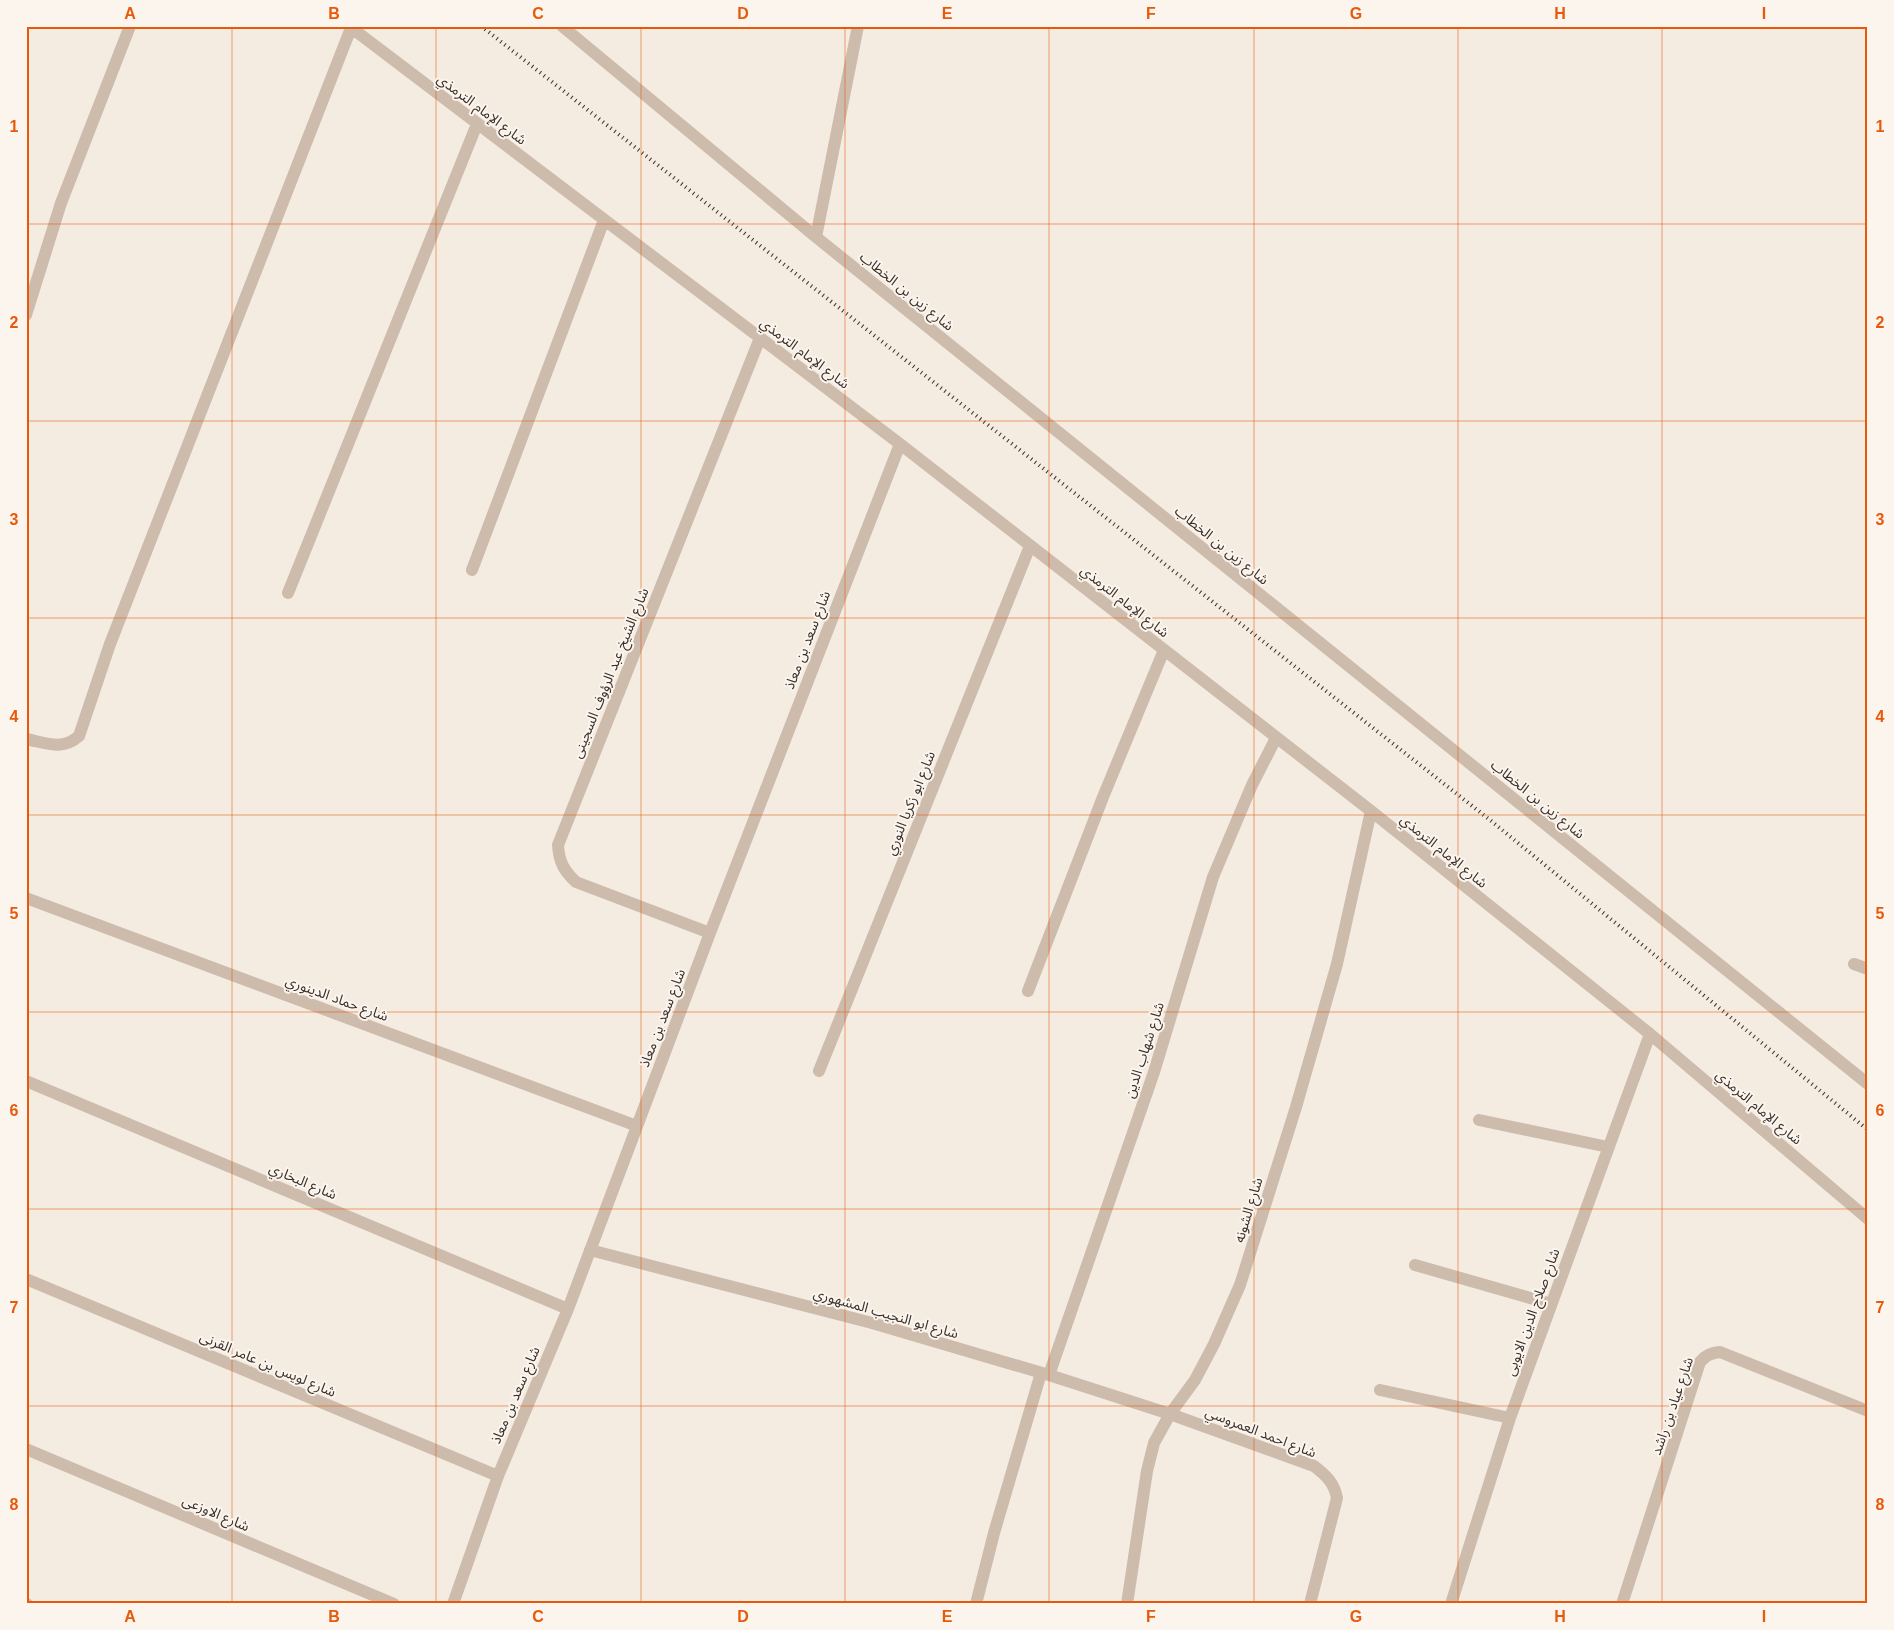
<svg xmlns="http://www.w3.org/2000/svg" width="1894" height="1630" font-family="Arial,'Noto Sans Arabic',sans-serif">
	<rect width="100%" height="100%" fill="#f4ebe1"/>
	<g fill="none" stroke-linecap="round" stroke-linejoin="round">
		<path stroke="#cdbbac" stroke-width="12" d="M349,26L900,444L1371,811L1650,1034L1868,1219
			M562,26L816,237L1868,1084
			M816,237L858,26
			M26,315L61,203L130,26
			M472,570L604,220
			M288,593L477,124
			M26,739C47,743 62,751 79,736L110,644L351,28
			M26,898L637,1126
			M710,933L576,882C564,871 559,862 558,845L760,338
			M1854,964L1868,969
			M1028,991L1103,797L1164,650
			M819,1071L1030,546
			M26,1081L568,1309
			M1479,1120L1608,1147
			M590,1250L872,1323L1049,1375L1170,1414L1314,1466C1327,1476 1334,1483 1337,1498L1310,1604
			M1415,1265L1551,1304
			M26,1279L498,1476
			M1049,1375L1154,1072L1213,877L1252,785L1276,738
			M1380,1390L1510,1418
			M26,1449L394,1604
			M26,1604H27
			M453,1604L498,1476L568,1309L710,933L900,444
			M976,1604L994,1533L1041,1373
			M1127,1604L1147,1471L1154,1443L1170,1414L1195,1380L1214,1344L1240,1285L1296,1107L1337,964L1371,811
			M1451,1604L1510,1418L1650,1034
			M1622,1604L1700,1362C1706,1355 1711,1353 1720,1352L1868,1411"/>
		<path stroke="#3b302b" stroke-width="4" stroke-dasharray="1 4" stroke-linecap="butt" d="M481,26L1490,820L1868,1130"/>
	</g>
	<path fill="none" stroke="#e8590c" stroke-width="1" stroke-opacity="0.55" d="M232,26V1604M436,26V1604M641,26V1604M845,26V1604M1049,26V1604M1254,26V1604M1458,26V1604M1662,26V1604M26,224H1868M26,421H1868M26,618H1868M26,815H1868M26,1012H1868M26,1209H1868M26,1406H1868"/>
	<g text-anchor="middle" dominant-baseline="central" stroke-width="4" stroke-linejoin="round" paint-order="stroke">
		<g font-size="14" fill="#3b302b" stroke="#fbf5ee">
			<text transform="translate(482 109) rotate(37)">شارع الإمام الترمذي</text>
			<text transform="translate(907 291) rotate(39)">شارع زين بن الخطاب</text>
			<text transform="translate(805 353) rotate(37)">شارع الإمام الترمذي</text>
			<text transform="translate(1222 545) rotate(39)">شارع زين بن الخطاب</text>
			<text transform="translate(1125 601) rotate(38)">شارع الإمام الترمذي</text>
			<text transform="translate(807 640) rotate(-69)">شارع سعد بن معاذ</text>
			<text transform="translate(610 673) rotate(-68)">شارع الشيخ عبد الرؤوف السجينى</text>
			<text transform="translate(1538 799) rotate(39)">شارع زين بن الخطاب</text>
			<text transform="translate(910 803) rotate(-68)">شارع ابو زكريا النوري</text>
			<text transform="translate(1444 851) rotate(39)">شارع الإمام الترمذي</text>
			<text transform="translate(337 998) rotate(20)">شارع حماد الدينوري</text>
			<text transform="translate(662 1018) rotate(-69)">شارع سعد بن معاذ</text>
			<text transform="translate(1144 1050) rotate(-72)">شارع شهاب الدين</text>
			<text transform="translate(1759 1107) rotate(40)">شارع الإمام الترمذي</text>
			<text transform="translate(303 1181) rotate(23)">شارع البخاري</text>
			<text transform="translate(1248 1210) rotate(-73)">شارع الشونه</text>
			<text transform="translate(1532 1312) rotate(-70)">شارع صلاح الدين الايوبى</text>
			<text transform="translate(886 1313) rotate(16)">شارع ابو النجيب المشهوري</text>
			<text transform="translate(268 1364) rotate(23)">شارع لويس بن عامر القرنى</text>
			<text transform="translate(515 1395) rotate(-67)">شارع سعد بن معاذ</text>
			<text transform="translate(1672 1406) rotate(-71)">شارع عياد بن راشد</text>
			<text transform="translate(1261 1432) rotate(21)">شارع احمد العمروسي</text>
			<text transform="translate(216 1513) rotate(23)">شارع الاوزعى</text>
		</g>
	</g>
	<rect width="1894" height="1630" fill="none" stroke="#fbf5ee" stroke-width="55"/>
	<rect x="28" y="28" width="1838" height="1574" fill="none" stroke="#e8590c" stroke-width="2"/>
	<g font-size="16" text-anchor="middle" font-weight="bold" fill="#e8590c">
		<text x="130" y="19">A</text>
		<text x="334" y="19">B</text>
		<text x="538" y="19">C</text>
		<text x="743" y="19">D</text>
		<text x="947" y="19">E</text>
		<text x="1151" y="19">F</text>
		<text x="1356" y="19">G</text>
		<text x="1560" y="19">H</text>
		<text x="1764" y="19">I</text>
		<text x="14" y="132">1</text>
		<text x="1880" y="132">1</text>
		<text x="14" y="328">2</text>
		<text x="1880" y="328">2</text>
		<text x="14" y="525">3</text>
		<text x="1880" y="525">3</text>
		<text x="14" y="722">4</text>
		<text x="1880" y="722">4</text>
		<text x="14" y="919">5</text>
		<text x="1880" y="919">5</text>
		<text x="14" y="1116">6</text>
		<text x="1880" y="1116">6</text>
		<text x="14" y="1313">7</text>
		<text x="1880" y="1313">7</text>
		<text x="14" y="1510">8</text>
		<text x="1880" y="1510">8</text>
		<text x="130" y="1622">A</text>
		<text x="334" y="1622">B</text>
		<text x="538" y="1622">C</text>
		<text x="743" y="1622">D</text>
		<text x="947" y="1622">E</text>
		<text x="1151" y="1622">F</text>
		<text x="1356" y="1622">G</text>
		<text x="1560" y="1622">H</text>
		<text x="1764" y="1622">I</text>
	</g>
</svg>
